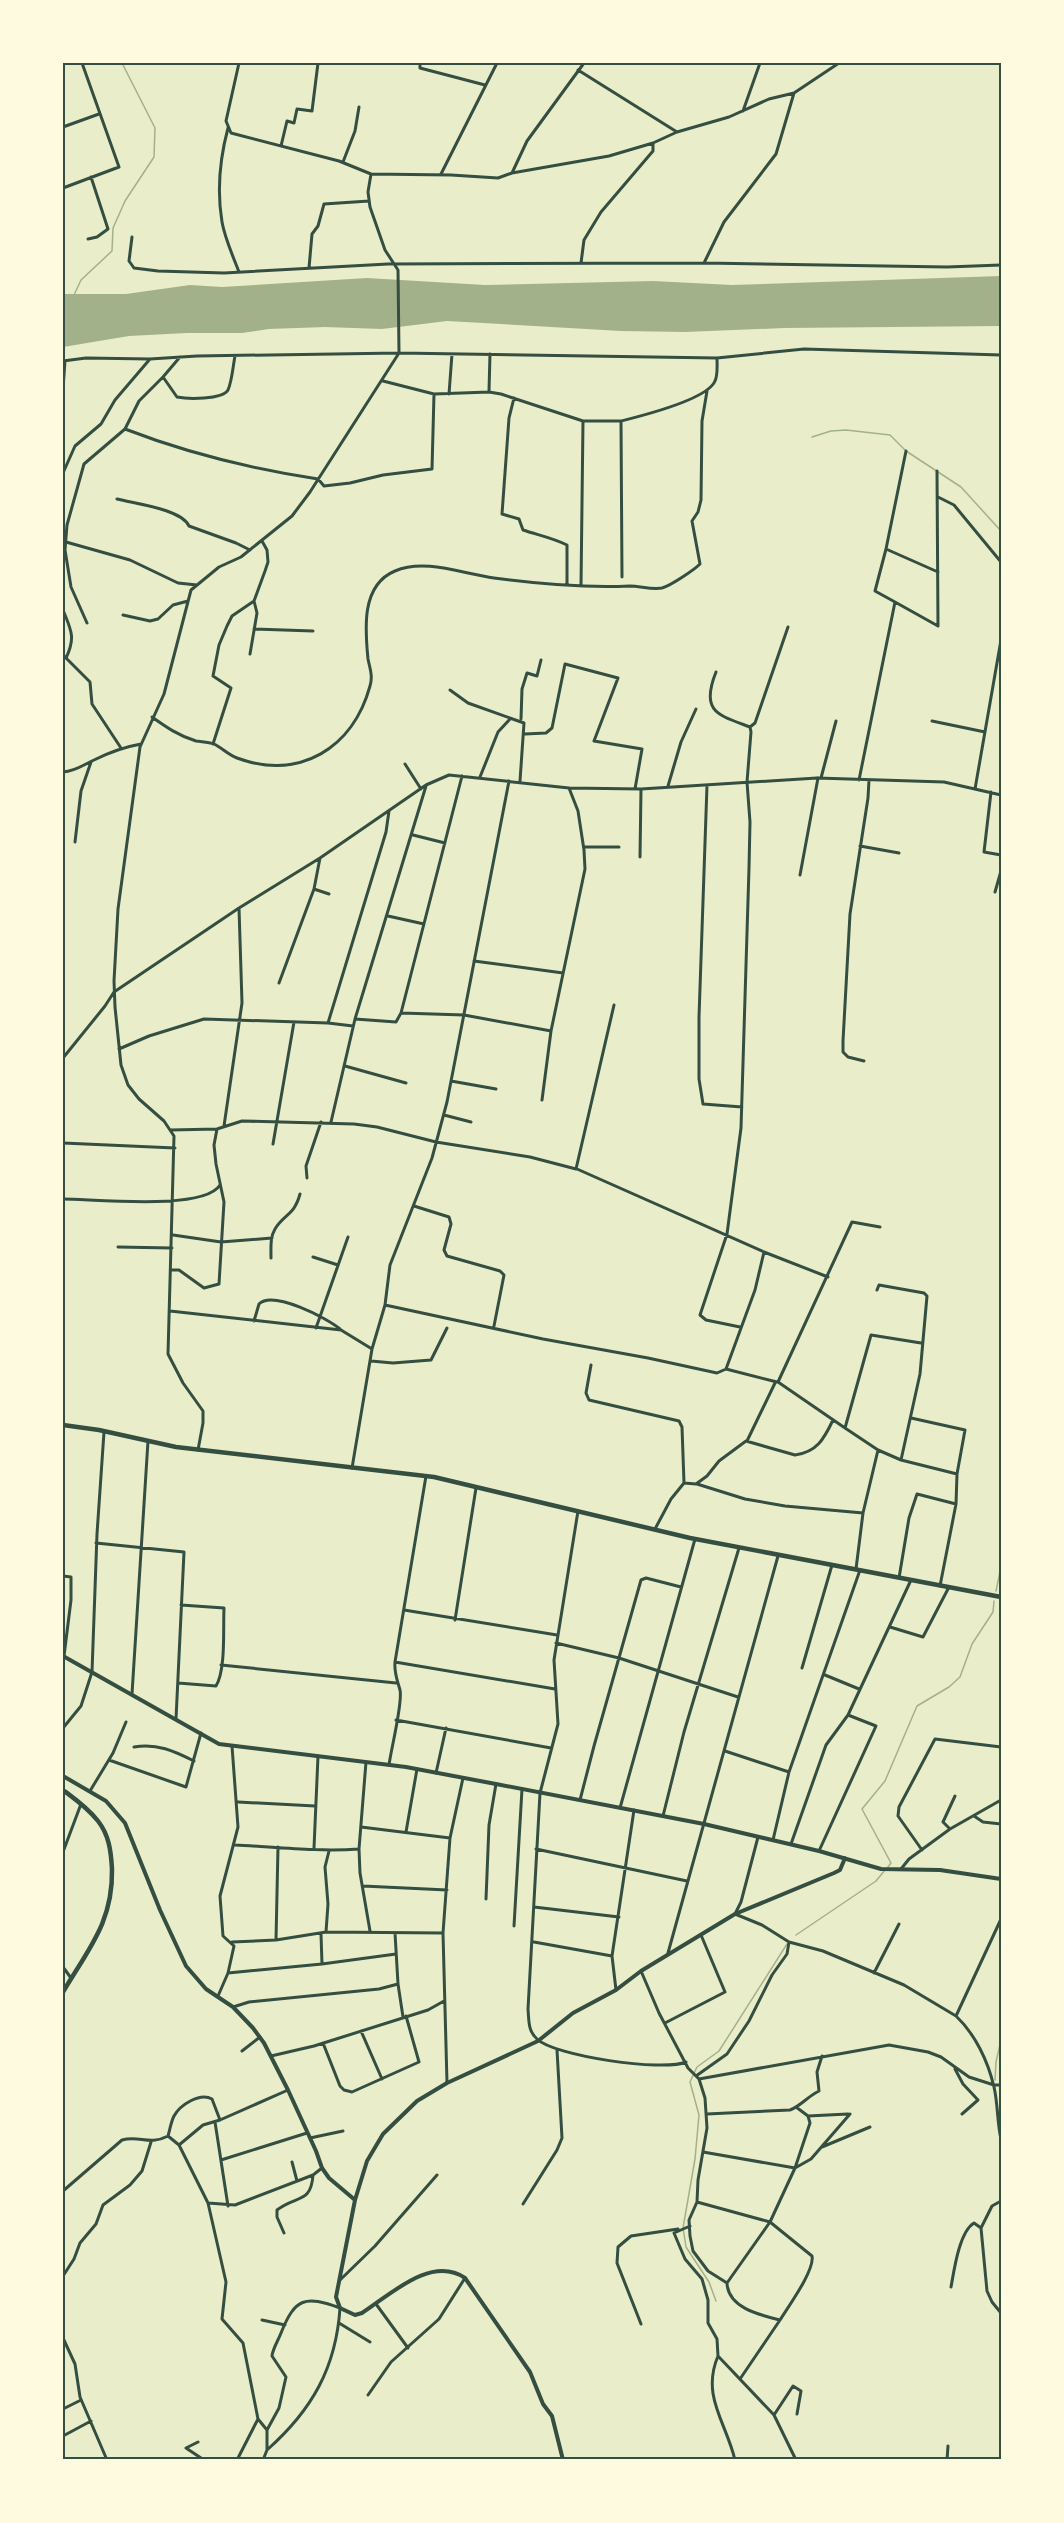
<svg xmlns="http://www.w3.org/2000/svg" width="1064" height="2523" font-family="'PT Sans',sans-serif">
	<rect width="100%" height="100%" fill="#e9edc9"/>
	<path fill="#a3b18a" d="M1001,276V326L784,328L685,332L621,331L447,321L382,329L325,327L269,329L242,333H187L129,336L63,347V294H126L190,285L222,287L367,278L485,285L653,281L732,285Z"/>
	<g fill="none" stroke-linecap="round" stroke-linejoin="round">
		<path stroke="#a3b18a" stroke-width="1.5" d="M74,295L81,280L112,251L113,228L125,201L154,157L155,128L122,63
			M812,437L831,431L846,430L890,435L906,451L961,487L1001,531
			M996,1591L1001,1567
			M888,1867L891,1863L862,1809L885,1781L917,1706L949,1687L960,1677L972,1644L993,1612L994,1601
			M796,1935L876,1881L885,1870
			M995,2080L996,2062L1001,2040
			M999,2110L1001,2130
			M716,2301L709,2282L686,2247L683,2228L695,2159L699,2115L690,2082L697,2067L719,2051L787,1944"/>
		<path stroke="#344e41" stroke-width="3" d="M239,63L226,121L231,133L339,161L371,174L451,175L498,178L512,173L527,141L584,63
			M420,63V68L485,85
			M578,70L677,132
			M743,111L760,63
			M63,127L99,114
			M228,128C220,158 217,192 222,222C225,239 233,256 239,272
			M281,146L287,121L294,123L297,109L312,111L318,63
			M343,162L355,131L359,107
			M512,173L609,156L653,143L677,132L729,117L769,99L794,93L839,63
			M441,174L497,63
			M63,188L119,167L82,63
			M132,237L129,261L134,268L158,271L224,273L388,264L704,263L724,222L776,154L794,93
			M88,239L97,237L108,229L91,177
			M581,263L584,240L601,212L653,151V143
			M704,263L947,267L1001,265
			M309,268L312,234L318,226L324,204L369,201
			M180,357L163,377L177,397C187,399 222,400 228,390C232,381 233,366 235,356
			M717,358L804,349L1001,355
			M63,361L86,358L150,359L197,356L399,353L717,358C717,365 718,375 715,381C707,400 641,416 621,421L622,577
			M383,381L434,394L489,392L501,394L583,421H621
			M63,389L65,361
			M489,391L490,354
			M449,394L452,354
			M514,398L509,418L502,514L519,519L523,530C538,535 553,538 567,545V584
			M125,429C187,453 252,469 318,479L324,486L350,483L383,475L432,469L434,394
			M906,451L886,549L938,572
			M63,473L75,446L101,424L115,400L150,359
			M938,497L954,505L1001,562
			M117,499C136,504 181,509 189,526L236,543L250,550
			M66,542L130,560L178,583L197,585
			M886,549L875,591L895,602
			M581,586L583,421
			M63,610C71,630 76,637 66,658
			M123,615L150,621L158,619L173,605L188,601
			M87,623L71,587L65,550L67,525L84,464L125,429L139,401L163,377
			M254,629L313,631
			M250,654L257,613L254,601
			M63,655L90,682L92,704L121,748
			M716,672C700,712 718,715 750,727L751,732L747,782L750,822L749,868L741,1128L727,1234L700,1315L706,1320L740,1327
			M450,690L468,703L524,723L520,781
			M152,717C166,727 179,736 196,741C202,742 208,742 214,744C222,748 229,755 237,758C300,781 353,748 370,686C373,676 370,669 368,659C365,629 361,585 395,571C425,558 463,574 494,578C538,584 585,588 630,586C640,586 652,590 662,588C670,586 694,570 700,564L692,521L698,512L701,500L702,421L707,391
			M521,719L522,689L527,673L537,676L541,660
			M932,721L985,732
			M750,727L755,723L788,627
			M525,734L546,733L552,728L565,664L618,678L594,741L642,749L635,789
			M213,744L231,688L213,676L219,645L227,626L232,616L254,601L265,571L268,562L267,550L262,541
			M405,764L421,789
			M63,772C76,771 83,765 94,760C110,752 124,747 141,744
			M462,776L401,1013L464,1015L551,1031
			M480,777L498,732L510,719
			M821,778L836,721
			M859,780L895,602L938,626L937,471
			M707,785L699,1017V1079L703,1104L742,1107
			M668,786L681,742L696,709
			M569,788L641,789L817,778L944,782L1001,795
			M975,789L1001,640
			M991,792L984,852L1001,855
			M413,835L445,843
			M75,842L81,791L91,762
			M860,846L899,853
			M584,847H619
			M640,857L641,789
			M800,875L818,778
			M314,889L329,894
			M995,892L1001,871
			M388,916L424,924
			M474,961L563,973
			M279,983L314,889L320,858
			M355,1019L426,786
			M328,1023L353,1026
			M119,1049L149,1036L204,1019L328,1023L386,832L389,811
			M63,1058L105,1006L114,992L239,908L320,858L426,785L449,775L569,788L578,811L584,850L585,869L551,1031L542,1100
			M864,1061L848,1057L843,1052V1041L850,914L868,798L869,780
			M345,1066L406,1083
			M451,1081L496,1089
			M444,1115L471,1122
			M331,1122L355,1019L396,1022L401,1013
			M224,1126L242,1003L239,908
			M171,1130L217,1129L242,1121L354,1124L377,1127L436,1142L530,1157L576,1169L614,1005
			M63,1143L175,1148
			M273,1144L294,1022
			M577,1169L764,1252
			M307,1178L306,1166L321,1122
			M63,1199C94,1199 204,1211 220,1185
			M414,1206L449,1217L451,1224L444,1250L447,1256L500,1271L504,1275L494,1326
			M173,1235L221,1242L272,1238
			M118,1247L172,1248
			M313,1257L338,1265
			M271,1258C271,1248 270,1237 275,1229C284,1214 294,1216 300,1194
			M171,1270H179L204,1288L219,1284L224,1202L216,1164L214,1145L217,1129
			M877,1290L879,1285L924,1293L927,1296L920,1374L901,1460L878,1450L845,1428L871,1335L921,1343
			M385,1305L543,1339L648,1358L717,1373L726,1369L755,1290L764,1252L828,1277
			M170,1311L341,1330L372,1349L385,1305L390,1265L432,1158L447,1102L509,781
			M254,1321L259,1304C273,1290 327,1318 340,1329
			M316,1328L348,1237
			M371,1361L393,1363L431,1360L447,1328
			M591,1365L586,1393L589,1400L679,1421L682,1427L684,1483
			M726,1369L777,1382
			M911,1418L965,1430L957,1474L956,1504L940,1586
			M845,1428L778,1382L852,1222L880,1227
			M747,1441L775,1383
			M198,1450L203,1423V1411L183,1383L168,1354L174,1136L164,1121L139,1099L128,1085L121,1065L115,1007L114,981L118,909L140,747L164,694L191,590L219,567L241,557L292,516L310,492L399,353L398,270L385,250L370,207L368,192L371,174
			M901,1460L957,1474
			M352,1468L372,1349
			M697,1484L745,1499L785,1506L863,1513
			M578,1511L554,1660L558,1724L540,1793L528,2009C529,2021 528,2031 537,2039C554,2056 663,2072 686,2062
			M655,1529L671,1499L684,1483L696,1484L707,1476L719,1461L746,1441L795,1455C817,1452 824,1439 833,1420
			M96,1543L184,1552L176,1719
			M856,1569L863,1513L878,1450
			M63,1576L71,1577V1600L64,1656
			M899,1578L909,1518L917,1494L956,1504
			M404,1610L557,1635
			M455,1620L476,1488
			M890,1627L923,1637L949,1587
			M556,1643L619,1658L738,1697
			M395,1662L555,1689
			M221,1665L396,1683
			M802,1668L832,1565
			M825,1675L859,1689
			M178,1683L216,1686C226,1670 223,1628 224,1608L181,1605
			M132,1694L148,1441
			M396,1720L551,1748
			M63,1728L81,1706L92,1672L97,1534L104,1432
			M134,1747C157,1743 174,1751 194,1761
			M725,1751L789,1772
			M109,1760L186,1787L201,1733
			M366,1762L359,1849L360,1873L370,1931
			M389,1765C391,1749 403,1703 400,1690C397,1679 394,1673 395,1662L426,1476
			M436,1773L446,1728
			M90,1791L113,1753L126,1722
			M580,1800L594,1746L641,1580L646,1578L681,1587
			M238,1802L315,1806
			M620,1808L695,1539
			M663,1816L684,1732L739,1548
			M974,1816L983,1822L1001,1824
			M361,1827L450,1838
			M950,1829L943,1822L955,1796
			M406,1832L417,1769
			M758,1837L741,1902L735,1914L762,1925L789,1942L823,1951L904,1985L956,2016L1001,1919
			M773,1840L789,1772L860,1570
			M791,1844L826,1745L848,1715L911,1580
			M235,1845C276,1847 318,1852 359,1849
			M314,1848L318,1756
			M536,1849L687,1881
			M922,1850L898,1816L899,1807L935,1739L1001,1747
			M819,1851L876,1726L848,1715
			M63,1852L81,1804
			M901,1869L909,1859L950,1829L1001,1800
			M363,1886L447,1890
			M486,1899L489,1825L496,1784
			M534,1907L619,1917
			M514,1926L522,1789
			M326,1932L328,1904L325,1867L329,1851
			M395,1933L398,1984L403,2017
			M321,1934L322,1964
			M276,1940L278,1847
			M232,1942L276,1940L326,1932L443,1933
			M534,1942L612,1956
			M668,1953L778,1556
			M63,1967L71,1978
			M641,1971L659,2013L688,2068L699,2079L705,2098L707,2128L698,2180L697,2202L689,2220L690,2236L693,2251L708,2271L727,2283C728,2308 760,2315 780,2320C788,2307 815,2270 812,2256L770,2222L697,2202
			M228,1973L322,1964L396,1954
			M874,1973L899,1924
			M616,1990L612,1956L634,1810
			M218,1996L228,1973L234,1946L223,1936L220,1896L238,1827L232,1746
			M233,2007L249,2002L379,1989L398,1984
			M956,2016C975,2034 988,2061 994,2087C998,2104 997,2122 1001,2139
			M665,2023L725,1992L701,1935
			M361,2031L382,2079
			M323,2043L340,2086L344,2090L352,2092L419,2062L406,2016
			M242,2051L260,2037
			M271,2056L314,2046L428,2010L444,2001
			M955,2069L963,2084L978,2100L962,2114
			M696,2076L727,2054L749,2021L772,1975L787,1954L789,1942
			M699,2079L889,2045L928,2052L941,2057L969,2077L994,2085H1001
			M447,2083L443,1933L450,1838L463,1778
			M707,2114L790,2110C801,2106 808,2096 819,2091L817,2072L822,2056
			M808,2116L848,2114
			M215,2122L228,2206
			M168,2136C170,2129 171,2122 174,2116C180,2105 200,2092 212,2099L220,2120
			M310,2138L343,2131
			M179,2145L203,2125L220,2120L288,2090
			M822,2147L870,2127
			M703,2152L795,2168L811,2159L850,2114
			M221,2160L307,2133
			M292,2162L297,2181
			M63,2191L122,2140C140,2135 149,2146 168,2136L179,2145L208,2203L226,2282L222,2319L243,2343L258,2419L237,2460
			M1001,2201L992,2206L981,2228L987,2291L992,2302L1001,2313
			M208,2203L235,2205L313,2175L322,2168
			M523,2204L557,2150L562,2138L557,2050
			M690,2226L674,2233L685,2259L702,2279L708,2300V2323L717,2339L718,2356L774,2415L796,2460
			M284,2233L277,2217V2210C296,2195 311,2204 313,2175
			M63,2276L74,2259L80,2243L96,2224L103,2205L130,2185L142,2171L151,2142
			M340,2280L375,2246L437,2175
			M727,2283L770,2222L795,2168L810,2123L808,2116L796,2107
			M951,2287C954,2271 959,2232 974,2223L981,2228
			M376,2304L408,2348
			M262,2320L285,2325
			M339,2323L370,2342
			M641,2324L617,2263L618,2247L631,2236L678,2229
			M63,2338L75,2364L80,2397L107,2460
			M718,2356C701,2396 726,2422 735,2460
			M740,2379L780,2320
			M368,2395L391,2362L439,2319L465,2278
			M63,2409L81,2400
			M774,2415L793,2386L801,2391L797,2414
			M258,2419L267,2430
			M63,2436L91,2421
			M198,2442L186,2448L204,2460
			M263,2460L267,2450V2430L279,2408L286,2377L272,2356C273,2348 278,2341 281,2333C295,2298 305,2295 340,2308C336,2368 312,2410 267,2450
			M947,2460L948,2446"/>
		<path stroke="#344e41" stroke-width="4" d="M63,1656L219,1744L406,1767L496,1784L704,1824L819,1851L881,1869L940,1870L1001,1879
			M63,1776L106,1801L125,1823L160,1910L186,1966L206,1989L233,2007L253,2028L264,2043L288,2090L316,2151L322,2168L329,2178L355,2200
			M563,2460L552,2416L543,2404L530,2372L465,2278C431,2255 390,2295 362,2313L355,2315L340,2308L336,2297L355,2200L367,2161L383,2134L417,2101L447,2083L538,2041L573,2013L616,1990L641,1971L735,1914L834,1873L840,1870L845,1858"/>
		<path stroke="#344e41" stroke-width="4.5" d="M63,1790C75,1799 88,1808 98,1821C109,1835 111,1851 112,1869C113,1922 89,1948 63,1992"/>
		<path stroke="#344e41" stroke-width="4.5" d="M63,1425L99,1430L176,1447L434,1477L690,1538L1001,1597"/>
	</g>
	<rect width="1064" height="2523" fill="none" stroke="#fefae0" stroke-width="129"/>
	<rect x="64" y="64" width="936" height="2394" fill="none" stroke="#344e41" stroke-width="2"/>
</svg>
